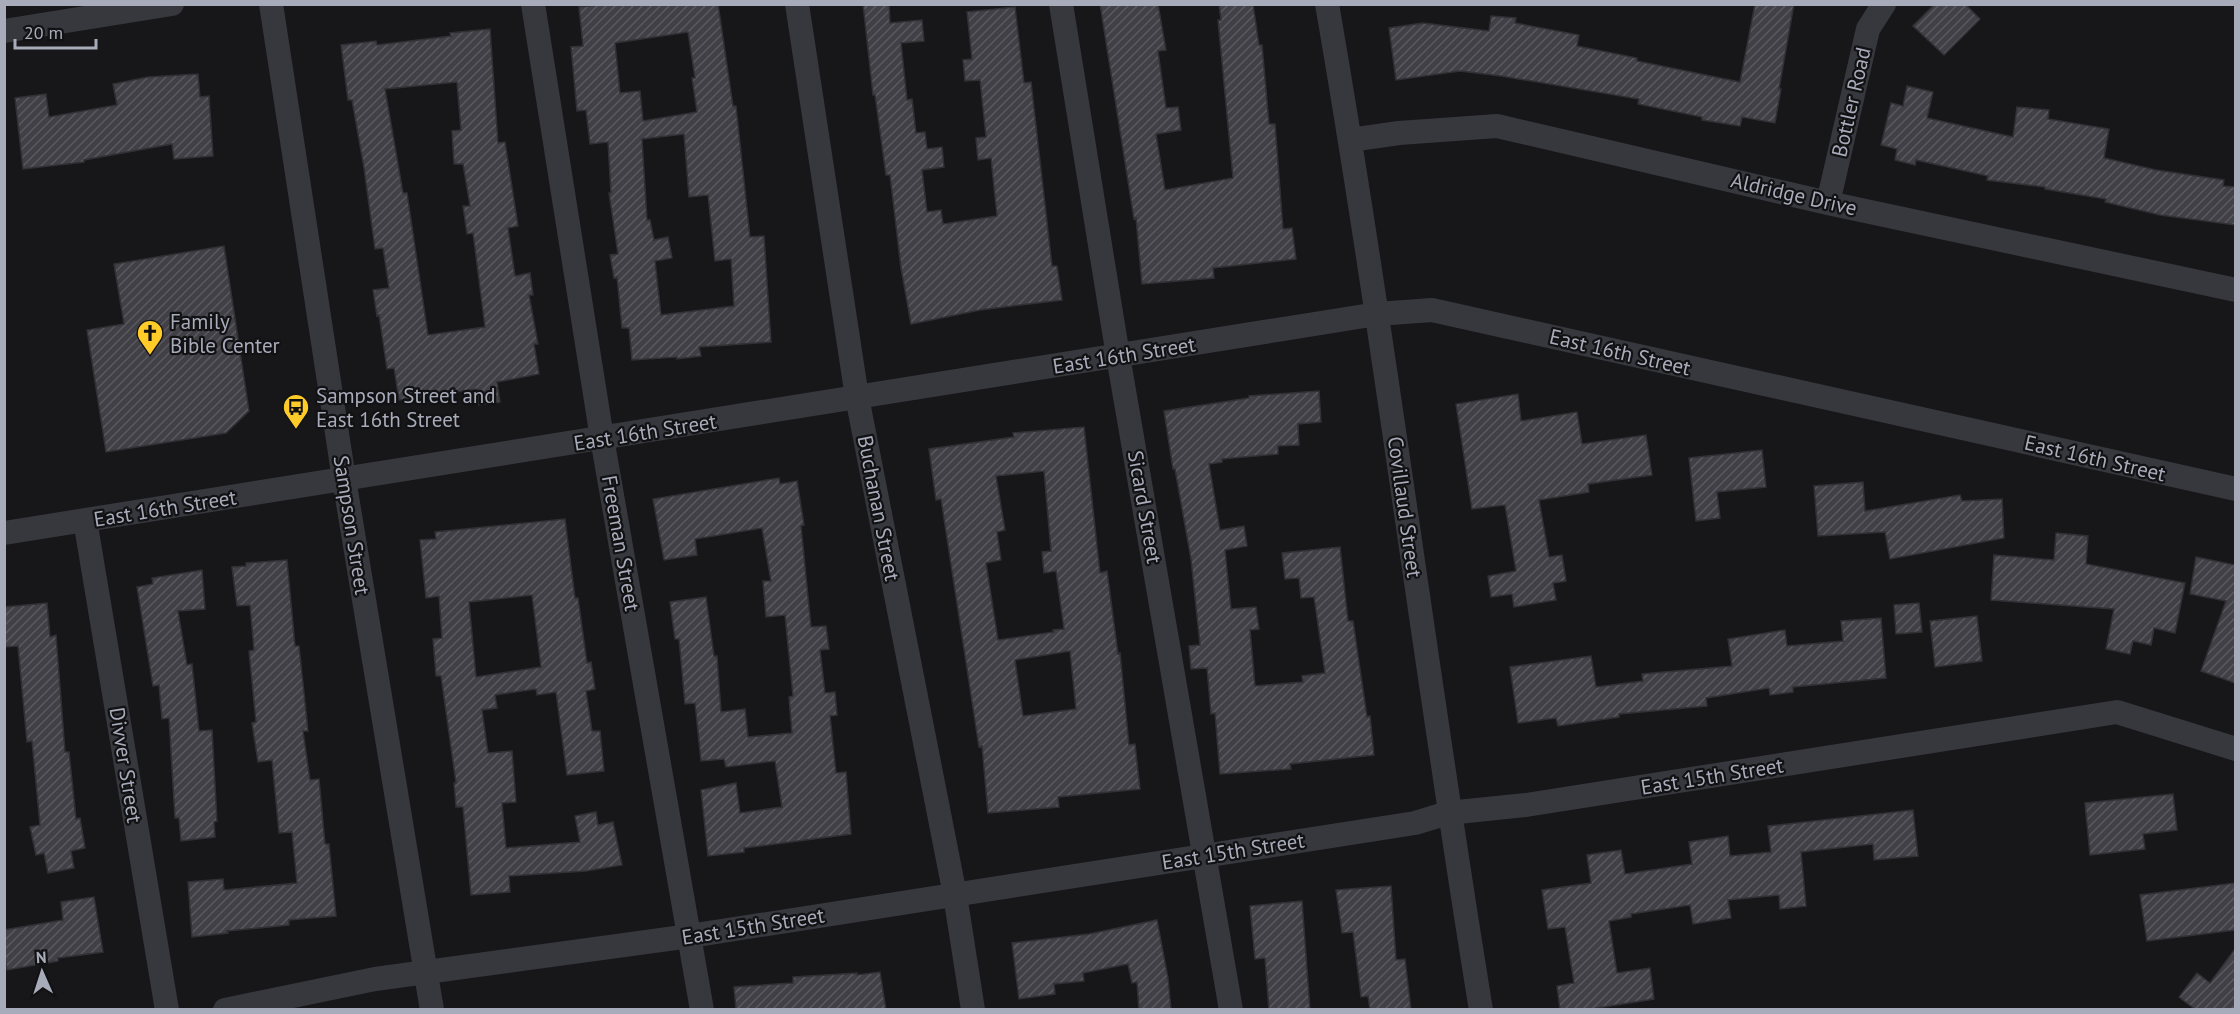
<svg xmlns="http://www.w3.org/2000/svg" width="2240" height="1014" font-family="'PT Sans',sans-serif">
	<defs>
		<pattern id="building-hatch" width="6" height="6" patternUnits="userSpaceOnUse" patternTransform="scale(1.5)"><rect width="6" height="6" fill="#414046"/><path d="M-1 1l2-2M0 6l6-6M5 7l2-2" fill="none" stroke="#5a595f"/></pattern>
	</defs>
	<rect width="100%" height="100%" fill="#171719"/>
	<path fill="url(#building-hatch)" stroke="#313035" stroke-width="1.5" fill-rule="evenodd" d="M609,4H718L733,106H736L750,237L764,236L771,342L699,347L701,356L677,359V357L632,360L629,328H622L617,277L614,278L610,255L618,254L609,193H611L608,142L590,144L586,110L577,111L571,47L583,46L579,7ZM688,32L695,78H692L697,112L643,121L640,91L620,93L615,43ZM684,134L689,197L708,195L715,261L731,259L734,306L661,315L655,261L672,258L668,237L654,240L650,220H647L642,139Z
		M863,4H889L890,23L922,20L924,41L901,43L907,100L912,99L916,133L925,132L927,149L942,147L944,167L922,170L927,212L941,210L943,224L997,216L991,158L978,160L976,138L986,137L980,80L965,81L963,60L972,59L967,12L1015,7L1024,83L1031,82L1052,266H1057L1062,300L980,310L911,324L901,268L890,175H886L875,95H873Z
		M1100,4H1158L1166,50L1158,51L1166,108L1178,107L1181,130L1156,134L1165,190L1233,178L1218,20H1221L1219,4H1253L1259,45H1262L1269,124H1275L1283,229L1292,228L1296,259L1213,268L1214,278L1142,284L1136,218L1134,219Z
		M1755,4H1794L1779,89H1781L1775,123L1742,117L1740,126L1702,120V117L1638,104L1639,99L1501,76L1460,71L1396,80L1389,28L1423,23L1489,31L1491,16L1516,18L1515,23L1579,35L1577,46L1637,58V61L1740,82Z
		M1935,4H1965L1980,19L1944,55L1913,26Z
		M490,29L498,143L505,142L518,226L508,228L515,276L530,273L533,295H529L538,344H534L539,374L497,382L500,402L479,405L477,389L399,400L394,368L387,369L379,315L377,316L373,290L389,288L383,248L375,249L364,168L352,100H348L341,45L376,41L377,45L451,36L450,33ZM457,82L461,130L452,131L454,164H463L470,206H463L467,234L473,233L485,327L428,335L407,193H403L385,89Z
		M198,74L200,97L209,96L213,156L174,159L172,144L84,160V162L23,169L15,98L46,94L49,117L117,105L113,84L148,77Z
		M1907,86L1933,92L1927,118L2013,137L2017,107L2049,110L2048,119L2109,129L2104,158L2156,170L2224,180L2223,186L2235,187V225L2160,215L2105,202L2106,199L2045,189V187L1987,180L1988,176L1916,160L1915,165L1895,160L1897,149L1881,145L1891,103L1903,106Z
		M224,246L249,411L226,433L106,452L87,330L124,324L114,264Z
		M1319,391L1321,422L1298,424L1299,445L1278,446V454L1222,459V462L1209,464L1220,530L1244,526L1247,546L1225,550L1231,609L1256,607L1259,629L1250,630L1255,686L1303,682L1302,676L1325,673L1314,597L1301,598L1299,578L1285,579L1282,553L1340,547L1348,621H1353L1367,717L1370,716L1374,755L1290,764L1291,769L1220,774L1215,713L1211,714L1207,668L1191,669L1189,646L1200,645L1191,559L1175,469H1173L1164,411L1249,398V396Z
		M1518,394L1521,421L1577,412L1582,444L1646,435L1652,475L1588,484L1589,492L1539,500L1549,557L1562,555L1566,581L1553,583L1556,600L1514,607L1512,594L1491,597L1488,576L1516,571L1505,505L1472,509L1456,404Z
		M1084,427L1100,573L1107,571L1118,654L1120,653L1129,745L1135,744L1140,789L1058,797L1059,807L988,813L982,746L979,747L941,499L936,500L929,449L1014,437L1013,433ZM1044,471L1051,551L1042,552L1044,573L1056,571L1064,629L1053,630L1054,632L998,640L986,563L1001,560L997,532L1005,530L996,476ZM1070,651L1076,709L1023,716L1015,660Z
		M1762,450L1766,487L1717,492L1720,518L1696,521L1689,458Z
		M779,478L780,484L797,481L804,525L801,526L811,627L826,626L829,649L820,650L825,693L835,692L837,715L830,716L836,773L846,772L851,834L744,848V852L708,856L701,790L736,783L740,813L782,807L775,761L726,767L724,759L701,761L695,703L685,704L679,639H675L670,602L706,597L714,656H717L721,712L745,709L748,737L792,733L789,697L793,696L785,615L766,617L763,581H771L762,528L695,539L697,555L664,560L653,499Z
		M1863,482L1865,511L1960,495L1962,501L2002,499L2004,538L1890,559L1885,532L1818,536L1814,486Z
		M565,519L575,598H578L587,663L591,662L595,689L586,691L592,731H600L604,771L567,775L556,692L537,695L536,689L495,695L497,708L482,710L488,753L512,751L516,802L502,803L506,848L580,842L575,816L596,812L598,825L613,822L622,865L586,871L509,876L510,892L471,895L463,807H456L454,783H456L441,676H436L433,639L442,638L439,596L426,598L420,540L436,539L435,532ZM532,595L541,667L476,677L469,602Z
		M2056,533L2088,536L2086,564L2185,583L2175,633L2154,628L2151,645L2133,641L2130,654L2106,649L2114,609L1991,600L1994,555L2054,560Z
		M2196,557L2235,565V683L2201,671L2226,601L2190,594Z
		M287,560L295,646H299L308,731H303L310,780L319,779L325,844H329L336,916L289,920V925L227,931L228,933L192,937L188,882L223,879L224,890L297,883L292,832L279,833L272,760L258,762L252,723L256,722L249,651L254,650L250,605L237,606L232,567L246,566V563Z
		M202,570L205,609L178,611L187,665L192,664L199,731L212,730L217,821L214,822L215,837L181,841L179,818H175L169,718L162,719L159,685L153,686L137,587L153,584L152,578Z
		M47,603L50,637L56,635L65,752H69L76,819L80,818L85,848L71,851L74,868L48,873L44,853L36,855L30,827L40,825L32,741L27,742L18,646L4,647V607Z
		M1919,603L1922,632L1896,634L1894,605Z
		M1977,616L1982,661L1935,667L1930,621Z
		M1881,618L1886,678L1793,687V692L1770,695L1769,688L1706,698L1707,706L1619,714V717L1558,726L1556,718L1518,723L1510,667L1591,656L1596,687L1643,681L1642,674L1732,666L1728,639L1785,630L1787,646L1843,641L1841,621Z
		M2173,794L2177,830L2143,834L2145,849L2090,855L2085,803Z
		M1913,810L1918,856L1874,860L1873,844L1801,852L1806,906L1780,909L1779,895L1728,900L1731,918L1693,924L1690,905L1631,914V917L1609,921L1617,973L1650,968L1654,999L1585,1010H1560L1557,986L1574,983L1565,927L1548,929L1542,890L1591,883L1587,855L1621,850L1625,874L1692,864L1689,842L1728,836L1730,856L1771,852L1768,826Z
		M2235,883V930L2147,941L2140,895Z
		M1391,886L1396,960L1405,959L1411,1010H1370L1368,996L1361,997L1353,932L1342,933L1336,890Z
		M94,897L103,952L58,958V961L7,970L4,954V930L63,920L61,902Z
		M1302,901L1310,1010H1269L1265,958L1255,959L1250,906Z
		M1157,920L1168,978L1171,1010H1139L1137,982L1132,983L1128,964L1083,973L1084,981L1054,984L1055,994L1019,999L1012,943L1089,934Z
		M2235,949V1010H2196L2179,997L2197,973L2210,983Z
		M880,972L886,1010H736L734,987L793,983V977L857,973V975Z"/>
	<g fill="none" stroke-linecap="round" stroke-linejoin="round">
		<path stroke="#37383e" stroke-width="24" d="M271,4L344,479L432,1010
			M533,4L602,438L702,1010
			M797,4L857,397L955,895L973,1010
			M1061,4L1118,356L1231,1010
			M1327,4C1385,339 1426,675 1481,1010
			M4,31L172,4
			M1350,140L1399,133L1497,126L1828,203L2236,290
			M1828,203L1868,29L1884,4
			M85,520L167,1010
			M4,533L1377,314L1432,310L2236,489
			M225,1010L375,979L690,936L1415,823L1448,813L1526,805L2117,712L2236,749"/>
	</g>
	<defs>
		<g id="church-pin" transform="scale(1.35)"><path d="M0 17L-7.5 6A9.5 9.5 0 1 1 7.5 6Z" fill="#ffcb29" stroke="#121214"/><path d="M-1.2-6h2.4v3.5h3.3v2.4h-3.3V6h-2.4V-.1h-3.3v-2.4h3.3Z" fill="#111"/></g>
		<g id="bus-pin" transform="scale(1.35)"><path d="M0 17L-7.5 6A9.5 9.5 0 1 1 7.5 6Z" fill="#ffcb29" stroke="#121214"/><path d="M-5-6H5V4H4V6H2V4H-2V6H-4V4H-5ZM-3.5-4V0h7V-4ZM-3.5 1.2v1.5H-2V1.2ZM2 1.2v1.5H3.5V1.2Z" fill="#111"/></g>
	</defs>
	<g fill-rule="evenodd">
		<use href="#church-pin" x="150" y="333"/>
		<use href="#bus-pin" x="296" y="407"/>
	</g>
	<g text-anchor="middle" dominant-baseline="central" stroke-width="4.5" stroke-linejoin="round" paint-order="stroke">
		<g font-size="21" fill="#a8abba" stroke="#121214">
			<text transform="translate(1851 102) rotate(-77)">Bottler Road</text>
			<text transform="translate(1794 194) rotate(13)">Aldridge Drive</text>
			<text transform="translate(1620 352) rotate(13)">East 16th Street</text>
			<text transform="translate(1124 355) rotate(-9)">East 16th Street</text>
			<text transform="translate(645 432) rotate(-9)">East 16th Street</text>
			<text transform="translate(2095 458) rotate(13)">East 16th Street</text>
			<text transform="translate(1145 507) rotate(80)">Sicard Street</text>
			<text transform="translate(1405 507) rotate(82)">Covillaud Street</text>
			<text transform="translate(165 508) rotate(-9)">East 16th Street</text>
			<text transform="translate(879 508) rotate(79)">Buchanan Street</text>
			<text transform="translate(352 525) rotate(81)">Sampson Street</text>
			<text transform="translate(621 543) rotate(80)">Freeman Street</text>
			<text transform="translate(126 765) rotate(81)">Divver Street</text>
			<text transform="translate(1712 776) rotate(-9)">East 15th Street</text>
			<text transform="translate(1233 851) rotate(-9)">East 15th Street</text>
			<text transform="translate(753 926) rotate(-9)">East 15th Street</text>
		</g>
		<g font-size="21" fill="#a8abba" stroke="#121214" text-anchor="start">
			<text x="170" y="321">Family<tspan x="170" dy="24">Bible Center</tspan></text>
			<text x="316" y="395">Sampson Street and<tspan x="316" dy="24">East 16th Street</tspan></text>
		</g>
	</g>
	<rect width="2240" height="1014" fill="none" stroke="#a8abba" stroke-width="12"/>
	<g transform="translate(42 972) rotate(357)" stroke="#121214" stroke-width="4.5" paint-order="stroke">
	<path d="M0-4.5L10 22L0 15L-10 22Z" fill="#a8abba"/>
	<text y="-9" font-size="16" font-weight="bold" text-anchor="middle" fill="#a8abba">N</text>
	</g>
	<path d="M15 39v9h81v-9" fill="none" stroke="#a8abba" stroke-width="3"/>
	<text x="24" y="39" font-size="18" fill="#a8abba" stroke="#121214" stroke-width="4.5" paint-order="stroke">20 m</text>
</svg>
